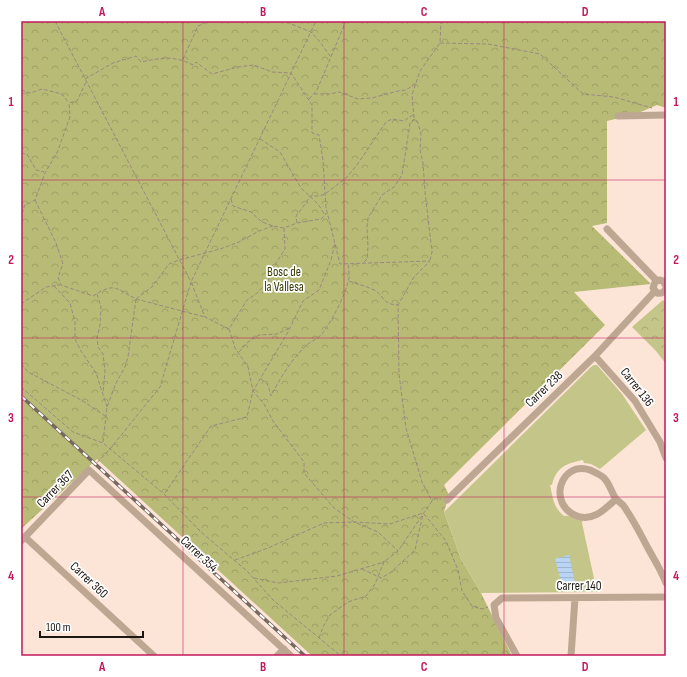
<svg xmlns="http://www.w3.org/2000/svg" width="687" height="677" font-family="'Sofia Sans Condensed',sans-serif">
	<defs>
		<pattern id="forest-crowns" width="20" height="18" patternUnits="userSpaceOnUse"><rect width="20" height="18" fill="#b8bb76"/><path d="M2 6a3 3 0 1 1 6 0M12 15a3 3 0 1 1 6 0" fill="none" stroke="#9ea065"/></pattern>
		<pattern id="park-crowns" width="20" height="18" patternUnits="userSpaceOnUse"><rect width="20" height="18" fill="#c4c689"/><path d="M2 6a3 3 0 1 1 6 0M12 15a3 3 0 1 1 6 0" fill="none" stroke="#a8a975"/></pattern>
		<pattern id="water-rules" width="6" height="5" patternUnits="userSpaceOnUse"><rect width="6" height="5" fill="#b9d4f4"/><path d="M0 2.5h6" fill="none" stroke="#9fb5d0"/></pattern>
	</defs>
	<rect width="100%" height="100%" fill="#fce4d6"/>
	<path fill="url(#forest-crowns)" d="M21,21H666V108L657,105L636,114L607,121V223L592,226L651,284L574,292L605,325L444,485L449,495L444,512L461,559L481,593L512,656H312L97,459L21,529Z"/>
	<path fill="url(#park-crowns)" d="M663,300L666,303V364L656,351L632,327Z"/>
	<path fill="#c4c689" d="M594,365H597L622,394L646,430L600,469L591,464L584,463L583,460C567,463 556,467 552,485H550C553,498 553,507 564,516C570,515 576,518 583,519L582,523L597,592L481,593L461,559L444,512L591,367Z"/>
	<path fill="url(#water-rules)" d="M569,555L575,583L562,585L555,559Z"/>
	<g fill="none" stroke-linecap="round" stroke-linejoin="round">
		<path stroke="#9a897f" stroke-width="1" stroke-dasharray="4 2" stroke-linecap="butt" d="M55,21L191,282L160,387L110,449L94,466
			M287,21L289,23L311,32L320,42L330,56
			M440,43L488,44L540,54L583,94L614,97L652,108
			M183,59L198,26L210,21
			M85,79L113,63L136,56L141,62C161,58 174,55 193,65L196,62L212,74L238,67L254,65L272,72L291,73L312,105V133L319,135L323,160L326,208L340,264L430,261L414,277L398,305L399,374L406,428L422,482L432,501
			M21,90L30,93L42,89L62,94L68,102
			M314,94H330L339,92L358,99L372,98L398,91L406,90L415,84
			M309,99L317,90L346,21
			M414,118L412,95L420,71L440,43L441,21
			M260,139L280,152L301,188L318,204L325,215L326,213
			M21,153L27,154L36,170L44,172
			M231,199L233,206L251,212L262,222L273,226L284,228L297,223L321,219L325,215
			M35,200L56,243L63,264L58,277L61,285L93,296C115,282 115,288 136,299L128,357L125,367L116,383L107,407L103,442
			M21,213L24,210V206L35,200L45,173L57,153L70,117L69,103L77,101L86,82
			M297,223L296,216L306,203L310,196H319L325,194L346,178L357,165L386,122L392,119L404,121L414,114
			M284,228L285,249L276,263L267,283L256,294L247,300L229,329L235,348L248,367L253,391L264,404L273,421L304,462V473L334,508L354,522L378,532L398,551
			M364,262L367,259L368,247L367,227L368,218L382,195L394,187L402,175L410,123L414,119L418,123L421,134L420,150L423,163L425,192L432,252L430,260
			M349,281C357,284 366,286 374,290C386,297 381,304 398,305
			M54,286L70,303L75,322V339L81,351L96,373L107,407
			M97,294L101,307L100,325L97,338L98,347L103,354L105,371L103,393
			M136,299L152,287L169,264L179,260L220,249L239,242L259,231L273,226
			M136,299L205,317
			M21,304L46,287L60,285
			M229,329L205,317L191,282L316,21
			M239,352L248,342L259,335L277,334L289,328
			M21,364L28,372L83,401L105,416
			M261,379L268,385L271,396C280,378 293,357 308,344C312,341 317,339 321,335C330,325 347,292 349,278C350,272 347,269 349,263
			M21,387L73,432L103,443L164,494L201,532L247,571L273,600L341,656
			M165,493L211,426L247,417L253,391L288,332L303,301L319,290L331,260L335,243
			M424,514L446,541L458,570L462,591L472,606L482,609L488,607
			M235,560L268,548L324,523L354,522L390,524L423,513
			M362,569L381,578L390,573L415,550L423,514
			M254,578L278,583L337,576L384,562
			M319,638L323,627L330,615L348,602L366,596L375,584L384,562L398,551L432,501L437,498L441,499"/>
		<path stroke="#bea792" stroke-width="7" d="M618,116L666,115
			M607,229L657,281
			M666,286L663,281L659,280L655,282L653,288L657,293C661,294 665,292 666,288
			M595,356L635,401L660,442L666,458
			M616,499C605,509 593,522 577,516C547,505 560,460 590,470C594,472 601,475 604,478C610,484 611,492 616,499C618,501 621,503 623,505C633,519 641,535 649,550C655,561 662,572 666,583
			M447,500L595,356L655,291
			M25,537L154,656
			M21,541L89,470L291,656
			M277,656L284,649
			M517,656L496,618L494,605L502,598L666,597
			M571,656L575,598"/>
		<g stroke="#776960" stroke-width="3.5">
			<path id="rail" d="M21,396L305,656"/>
		</g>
		<use href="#rail" stroke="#fff" stroke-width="2" stroke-dasharray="6" stroke-linecap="butt"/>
	</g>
	<path fill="none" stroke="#c2185b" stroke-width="1" stroke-opacity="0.55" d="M183,21V656M344,21V656M504,21V656M21,180H666M21,338H666M21,497H666"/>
	<g text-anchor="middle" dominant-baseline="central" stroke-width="3.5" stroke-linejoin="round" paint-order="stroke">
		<g font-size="13" fill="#3a3a02" stroke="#fff">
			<text x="284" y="272">Bosc de<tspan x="284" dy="15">la Vallesa</tspan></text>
		</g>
		<g font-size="13" fill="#1e1611" stroke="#fff">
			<text transform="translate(637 387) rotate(52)">Carrer 136</text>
			<text transform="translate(544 389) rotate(-44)">Carrer 238</text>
			<text transform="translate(55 489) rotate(-46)">Carrer 367</text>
			<text transform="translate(199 554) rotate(43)">Carrer 354</text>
			<text transform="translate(89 580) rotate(43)">Carrer 360</text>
			<text x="579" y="586">Carrer 140</text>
		</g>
	</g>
	<rect width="687" height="677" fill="none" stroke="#ffffff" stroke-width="44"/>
	<path d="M40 631v6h103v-6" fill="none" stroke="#1e1611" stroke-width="2"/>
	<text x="46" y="631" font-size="12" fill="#1e1611" stroke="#ffffff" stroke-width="3" paint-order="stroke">100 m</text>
	<rect x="22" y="22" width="643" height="633" fill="none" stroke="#c2185b" stroke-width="1.5"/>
	<g font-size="13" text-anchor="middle" font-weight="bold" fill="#c2185b">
		<text x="102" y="16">A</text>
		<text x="263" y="16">B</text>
		<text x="424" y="16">C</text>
		<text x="585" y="16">D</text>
		<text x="11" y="106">1</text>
		<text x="676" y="106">1</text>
		<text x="11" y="264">2</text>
		<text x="676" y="264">2</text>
		<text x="11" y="422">3</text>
		<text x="676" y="422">3</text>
		<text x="11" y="580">4</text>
		<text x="676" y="580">4</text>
		<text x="102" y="671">A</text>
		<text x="263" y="671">B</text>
		<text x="424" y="671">C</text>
		<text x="585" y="671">D</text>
	</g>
</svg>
